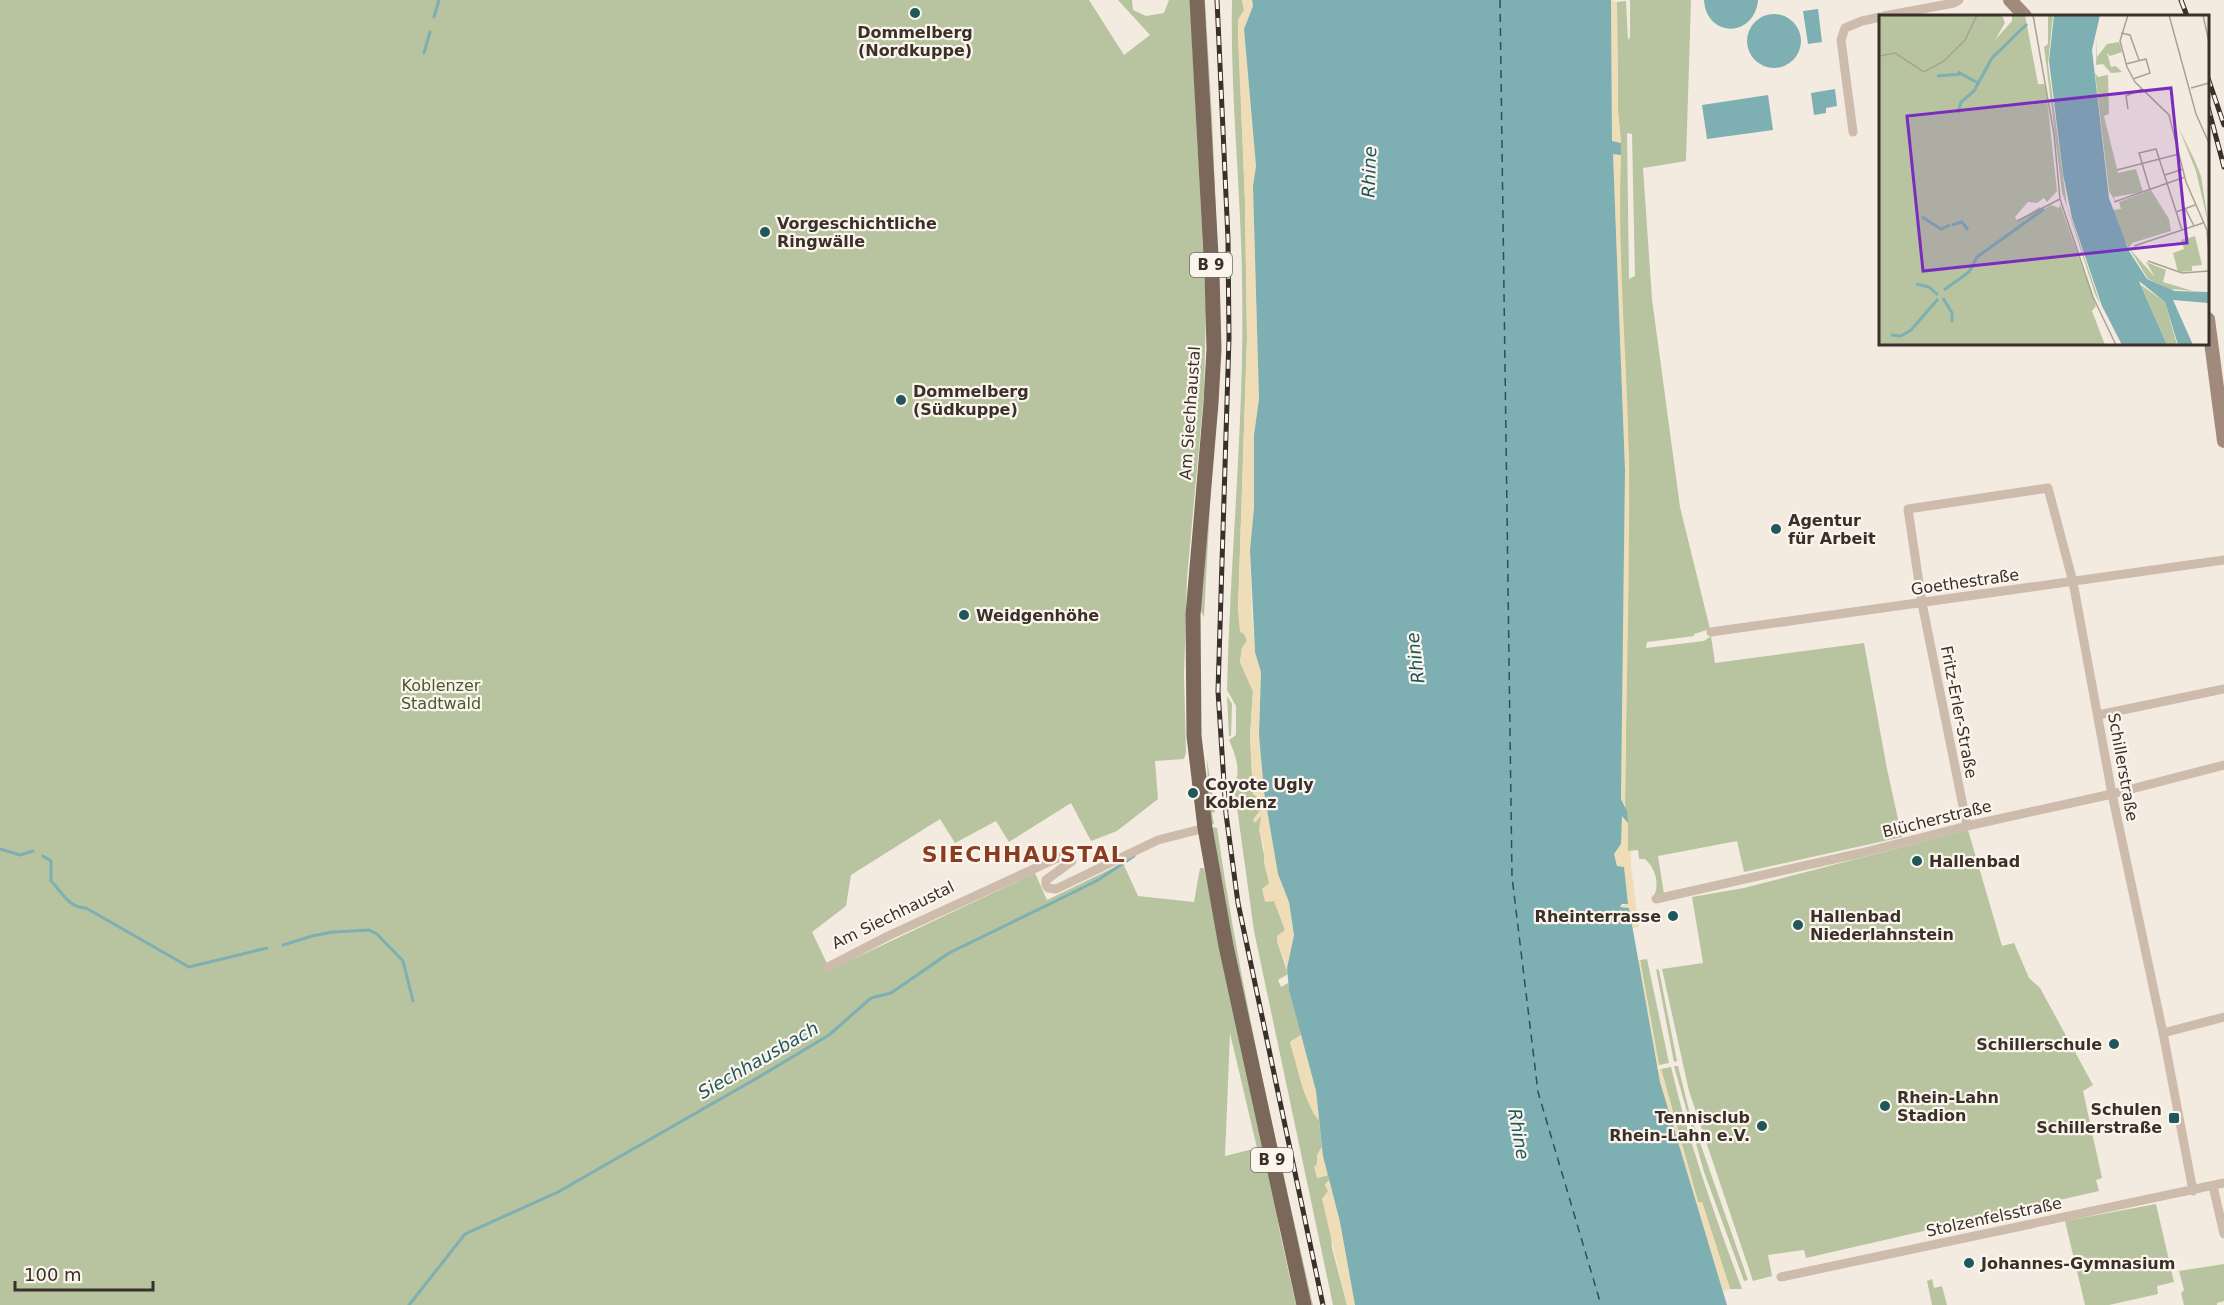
<svg xmlns="http://www.w3.org/2000/svg" width="2224" height="1305" font-family="'DejaVu Sans',sans-serif">
	<rect width="100%" height="100%" fill="#f4ebe0"/>
	<path fill="#b7c49f" fill-rule="evenodd" d="M0,0H1089L1124,55L1150,35L1118,0H1132L1133,10L1146,16L1164,13L1169,0H1190L1206,307L1204,392L1187,578L1184,676L1186,752L1184,759L1155,761L1158,799L1117,831L1091,841L1071,803L1009,842L996,821L955,843L940,819L851,875L846,906L812,932L830,970L1035,873L1047,900L1123,863L1138,896L1194,902L1200,868H1204L1268,1162L1280,1233L1296,1305H0ZM1230,1033L1257,1148L1225,1156Z
		M1202,0H1205L1212,117L1219,288Z
		M1232,0H1242L1244,10L1238,20L1245,202L1247,338L1238,611L1247,641L1242,648L1240,662L1253,691L1250,736L1253,794L1261,799L1262,808L1253,820L1261,815C1262,821 1259,827 1260,833C1266,869 1273,896 1285,930L1277,941L1288,974L1278,980L1281,987L1288,983L1301,1035L1290,1042L1303,1087L1314,1114L1319,1120L1322,1147L1317,1155V1178L1328,1175L1329,1180L1325,1185L1328,1191L1332,1248L1347,1305H1333L1254,931L1234,786C1242,770 1235,754 1229,740L1236,735V706L1227,690C1230,554 1245,418 1242,281C1241,188 1230,94 1232,0Z
		M1630,0H1691L1686,161L1643,168L1652,299L1680,507L1710,629L1694,634V636L1647,642L1646,648L1704,641L1711,636L1715,663L1864,643L1887,769L1902,837L1744,872L1737,841L1658,856L1664,894L1654,896C1660,883 1655,868 1645,859H1639L1638,850L1628,851V829L1625,805L1629,468L1621,284L1619,202L1621,143L1618,112L1617,2L1626,1L1628,40L1630,37ZM1627,133L1632,134L1635,276L1629,279Z
		M1216,395L1204,617L1198,606Z
		M1227,696L1232,704L1231,736H1229Z
		M1207,759L1215,812L1212,813L1214,824L1209,825Z
		M1211,827L1217,828C1240,988 1277,1147 1313,1305H1308L1232,953Z
		M1968,830L2002,946L2014,943L2029,978L2040,988L2093,1085L2083,1091L2102,1178L2096,1180L2099,1191L1806,1258L1804,1250L1768,1255L1772,1276L1753,1281L1689,1091L1662,969L1703,963L1692,897L1744,888Z
		M1647,959L1669,1063L1659,1065L1640,960Z
		M1656,969L1659,970L1677,1061L1674,1062Z
		M1674,1066H1678L1690,1114L1748,1280L1744,1281L1704,1172Z
		M1671,1067C1689,1143 1715,1216 1742,1289H1730L1702,1202H1698L1661,1069Z
		M2156,1204L2174,1282L2157,1286L2158,1294L2109,1305H2085L2065,1221Z
		M2224,1264V1301L2217,1303V1305H2184L2181,1293L2184,1290L2179,1271Z
		M1932,1279L1934,1288L1942,1286L1947,1305H1932L1927,1281Z"/>
	<path fill="#efddb7" d="M1242,0H1252L1253,5L1244,29L1256,166L1253,186L1259,399L1254,435V508L1250,550L1252,617L1255,652L1261,672L1259,735L1264,792L1278,874L1289,902L1294,935L1287,968L1277,941V936L1285,930L1274,901L1265,902L1262,889L1269,883L1264,863V847L1259,830L1261,816L1255,823L1253,820L1262,808L1261,799L1253,794L1250,736L1253,691L1240,662L1242,648L1247,641L1244,634L1240,632L1238,611L1247,338L1245,202L1238,38V20L1244,10Z
		M1611,0L1617,2L1618,112L1621,143L1612,141Z
		M1613,153L1621,155C1617,260 1628,364 1629,469C1630,581 1626,693 1625,805L1621,799L1625,470Z
		M1622,815L1628,823V851H1631V867L1639,927L1633,928L1628,908L1620,907L1628,903L1624,868L1617,866L1614,854L1621,844Z
		M1640,960L1659,1065L1657,1066L1639,972L1637,961Z
		M1301,1035L1316,1091L1319,1120C1302,1099 1298,1067 1290,1042Z
		M1661,1069L1698,1202H1702L1730,1289L1723,1291L1665,1101L1657,1070Z
		M1322,1147L1328,1175L1317,1178L1314,1167L1317,1164V1155Z
		M1329,1180L1340,1222L1355,1305H1347L1322,1199L1328,1191L1325,1185Z"/>
	<path fill="#7eafb2" d="M1252,0H1611L1612,141L1621,143V155L1613,154L1625,470L1621,799L1627,811L1628,823L1622,816L1621,844L1614,854L1617,866L1624,867L1628,904H1622L1620,907L1629,908L1660,1082L1727,1305H1355L1340,1222L1323,1156L1316,1091L1289,990L1287,968L1294,935L1289,902L1278,874L1264,792L1259,735L1261,672L1255,652L1250,550L1254,508V435L1259,399L1253,186L1256,166L1244,29L1253,6Z
		M1704,0H1758V1C1753,39 1706,37 1704,0Z
		M1818,9L1822,42L1808,44L1803,11Z
		M1747 41a27 27 0 1 1 54 0a27 27 0 1 1-54 0Z
		M1835,89L1837,106L1826,108V113L1814,115L1811,93Z
		M1768,95L1773,130L1707,139L1702,105Z"/>
	<g fill="none" stroke-linecap="round" stroke-linejoin="round">
		<path stroke="#7eafb2" stroke-width="3" d="M434,17L439,0
			M424,53L430,32
			M0,849L20,855L33,851
			M43,856L51,861V881C62,892 69,908 86,908L189,967L267,948
			M283,945L312,936L333,932L369,930L377,934L403,961L413,1001
			M409,1305L465,1234L558,1192L764,1074L829,1035L871,998L891,993L949,953L1068,895L1098,880L1134,856"/>
		<path stroke="#1e585d" stroke-width="1.5" stroke-dasharray="8 6" stroke-linecap="butt" d="M1500,0L1512,877L1538,1092L1601,1305"/>
		<path stroke="#cdbbab" stroke-width="9" d="M1884,16L1954,3L1959,0
			M1853,132L1841,40L1845,28L1862,21L1880,17
			M1711,632L2224,560
			M2098,715L2224,689
			M1967,826L1922,603L1908,509L2048,488L2073,582L2112,794L2163,1033L2193,1191
			M1656,899L1861,853L1967,826L2112,794L2224,765
			M828,967L888,936L1066,854H1070L1072,861L1046,880V885L1048,888L1056,889L1158,840L1205,828
			M2163,1033L2224,1017
			M2213,1186L2224,1234
			M1781,1277L2224,1183"/>
		<path stroke="#a18a7c" stroke-width="14" d="M2010,0L2025,16
			M2208,319L2224,441"/>
		<path stroke="#7c675b" stroke-width="15" d="M1197,0L1212,274L1214,349L1211,403L1193,615L1194,736L1205,828L1226,946L1304,1305"/>
		<g stroke="#3a302a" stroke-width="5">
			<path id="rail" d="M1217,0L1228,239L1229,338L1218,691L1226,814L1238,903L1323,1305
				M2181,0L2187,16
				M2208,78L2224,125
				M2208,107L2224,167"/>
		</g>
		<use href="#rail" stroke="#fbf5ed" stroke-width="3" stroke-dasharray="9" stroke-linecap="butt"/>
	</g>
	<g fill="#1e585d" stroke="#fbf5ed" stroke-width="2">
		<circle cx="915" cy="13" r="6"/>
		<circle cx="765" cy="232" r="6"/>
		<circle cx="901" cy="400" r="6"/>
		<circle cx="1776" cy="529" r="6"/>
		<circle cx="964" cy="615" r="6"/>
		<circle cx="1193" cy="793" r="6"/>
		<circle cx="1917" cy="861" r="6"/>
		<circle cx="1673" cy="916" r="6"/>
		<circle cx="1798" cy="925" r="6"/>
		<circle cx="2114" cy="1044" r="6"/>
		<circle cx="1885" cy="1106" r="6"/>
		<rect x="2168" y="1112" width="12" height="12" rx="3"/>
		<circle cx="1762" cy="1126" r="6"/>
		<circle cx="1969" cy="1263" r="6"/>
	</g>
	<g text-anchor="middle" dominant-baseline="central" stroke-width="4.5" stroke-linejoin="round" paint-order="stroke">
		<g fill="#fbf5ed" stroke="#746b64" stroke-width="1.5">
			<rect x="1190" y="253" width="42" height="24" rx="4.5"/>
			<rect x="1251" y="1148" width="42" height="24" rx="4.5"/>
		</g>
		<g font-size="15" font-weight="bold" fill="#3a302a">
			<text x="1211" y="265">B 9</text>
			<text x="1272" y="1160">B 9</text>
		</g>
		<g font-size="16" font-weight="bold" fill="#3a302a" stroke="#fbf5ed" text-anchor="start">
			<text x="915" y="32" text-anchor="middle">Dommelberg<tspan x="915" dy="18">(Nordkuppe)</tspan></text>
			<text x="777" y="223">Vorgeschichtliche<tspan x="777" dy="18">Ringwälle</tspan></text>
			<text x="913" y="391">Dommelberg<tspan x="913" dy="18">(Südkuppe)</tspan></text>
			<text x="1788" y="520">Agentur<tspan x="1788" dy="18">für Arbeit</tspan></text>
			<text x="976" y="615">Weidgenhöhe</text>
			<text x="1205" y="784">Coyote Ugly<tspan x="1205" dy="18">Koblenz</tspan></text>
			<text x="1929" y="861">Hallenbad</text>
			<text x="1661" y="916" text-anchor="end">Rheinterrasse</text>
			<text x="1810" y="916">Hallenbad<tspan x="1810" dy="18">Niederlahnstein</tspan></text>
			<text x="2102" y="1044" text-anchor="end">Schillerschule</text>
			<text x="1897" y="1097">Rhein-Lahn<tspan x="1897" dy="18">Stadion</tspan></text>
			<text x="2162" y="1109" text-anchor="end">Schulen<tspan x="2162" dy="18">Schillerstraße</tspan></text>
			<text x="1750" y="1117" text-anchor="end">Tennisclub<tspan x="1750" dy="18">Rhein-Lahn e.V.</tspan></text>
			<text x="1981" y="1263">Johannes-Gymnasium</text>
		</g>
		<g font-size="16" fill="#3a302a" stroke="#fbf5ed">
			<text transform="translate(1190 413) rotate(-86)">Am Siechhaustal</text>
			<text transform="translate(1965 582) rotate(-8)">Goethestraße</text>
			<text transform="translate(1959 712) rotate(79)">Fritz-Erler-Straße</text>
			<text transform="translate(2123 767) rotate(80)">Schillerstraße</text>
			<text transform="translate(1937 819) rotate(-14)">Blücherstraße</text>
			<text transform="translate(893 915) rotate(-26)">Am Siechhaustal</text>
			<text transform="translate(1994 1217) rotate(-12)">Stolzenfelsstraße</text>
		</g>
		<g font-size="16" fill="#48592d" stroke="#fbf5ed">
			<text x="441" y="685">Koblenzer<tspan x="441" dy="18">Stadtwald</tspan></text>
		</g>
		<g font-size="18" font-style="italic" fill="#1e585d" stroke="#fbf5ed">
			<text transform="translate(1369 172) rotate(-88)">Rhine</text>
			<text transform="translate(1415 658) rotate(-97)">Rhine</text>
			<text transform="translate(758 1060) rotate(-30)">Siechhausbach</text>
			<text transform="translate(1519 1134) rotate(80)">Rhine</text>
		</g>
		<g font-size="22" font-weight="bold" letter-spacing="1.5" fill="#8c3d21" stroke="#fbf5ed">
			<text x="1024" y="854">SIECHHAUSTAL</text>
		</g>
	</g>
	<g transform="translate(1879 15)">
		<rect width="330" height="330" fill="#f4ebe0"/>
		<path d="M0,0H123L126,8L116,25L133,6V0H146L159,69H165L167,74L178,176L168,187L165,183L158,188L149,187L136,202L138,206L161,192L163,195L172,190L180,193L181,189L217,291L213,296L226,330H0ZM169,0H174L169,49L188,191L222,291L242,330L216,279L183,177L165,32L169,29ZM218,21V42L228,29L240,27L243,37L231,41L228,38L232,52L237,51L243,57L232,58L224,49L217,50ZM216,58L219,62L229,60L230,99L225,101L239,158L257,154L264,177L235,182L236,186L230,176ZM299,111L315,144L322,161L330,212L317,156ZM272,175L290,204L292,216L253,228L250,233L276,262L267,247L287,255L284,267L314,276L291,274L269,264L244,223L234,195L242,194L240,187ZM316,221L323,250L313,251V256L299,257L294,238L305,234L302,225ZM262,270L286,287L298,330H288Z" fill="#b7c49f"/>
		<path d="M175,0H221L213,35L230,183L250,236L268,264L296,276L330,277L329,288L294,285L314,330H299L286,287L260,266L288,330H243L223,291L193,203L184,159L170,46Z" fill="#7eafb2"/>
		<path fill="none" stroke="#7eafb2" stroke-width="3" d="M207,0L201,42L218,186L224,212L274,330M79,57L99,68M58,61L83,59M79,98L82,87L95,76L113,43L148,9M43,202L62,214L71,210M73,210L83,207L89,215M37,269L50,272L59,280M65,275L90,257L98,242L165,194M64,283L73,298V307M12,320L22,321L32,315L59,284"/>
		<path fill="none" stroke="#aaa097" stroke-width="1.5" d="M154,0L175,119L181,184L214,282L237,330M249,0L241,26L248,52L256,67L290,100L307,167L328,215M290,0L317,99L330,128M324,0L330,27M242,18L251,20L260,45M0,41L16,38L45,57L65,46L86,25L98,0M247,49L267,44L271,58L254,64M312,73L330,68M249,94L247,81L263,74M238,155L300,139M286,160L304,154M271,175L260,138L277,134L303,215M235,187L306,162M306,193L315,211M297,197L316,190M138,206L181,184M328,215L330,240M255,231L324,208M269,246L303,258L330,256"/>
		<path fill="#7b2cbf" fill-opacity="0.15" stroke="#7b2cbf" stroke-width="3" d="M292,73L308,228L44,256L28,101Z"/>
		<rect width="330" height="330" fill="none" stroke="#3a302a" stroke-width="3"/>
	</g>
	<path d="M15 1281v9h138v-9" fill="none" stroke="#3a302a" stroke-width="3"/>
	<text x="24" y="1281" font-size="18" fill="#3a302a" stroke="#fbf5ed" stroke-width="4.5" paint-order="stroke">100 m</text>
</svg>
